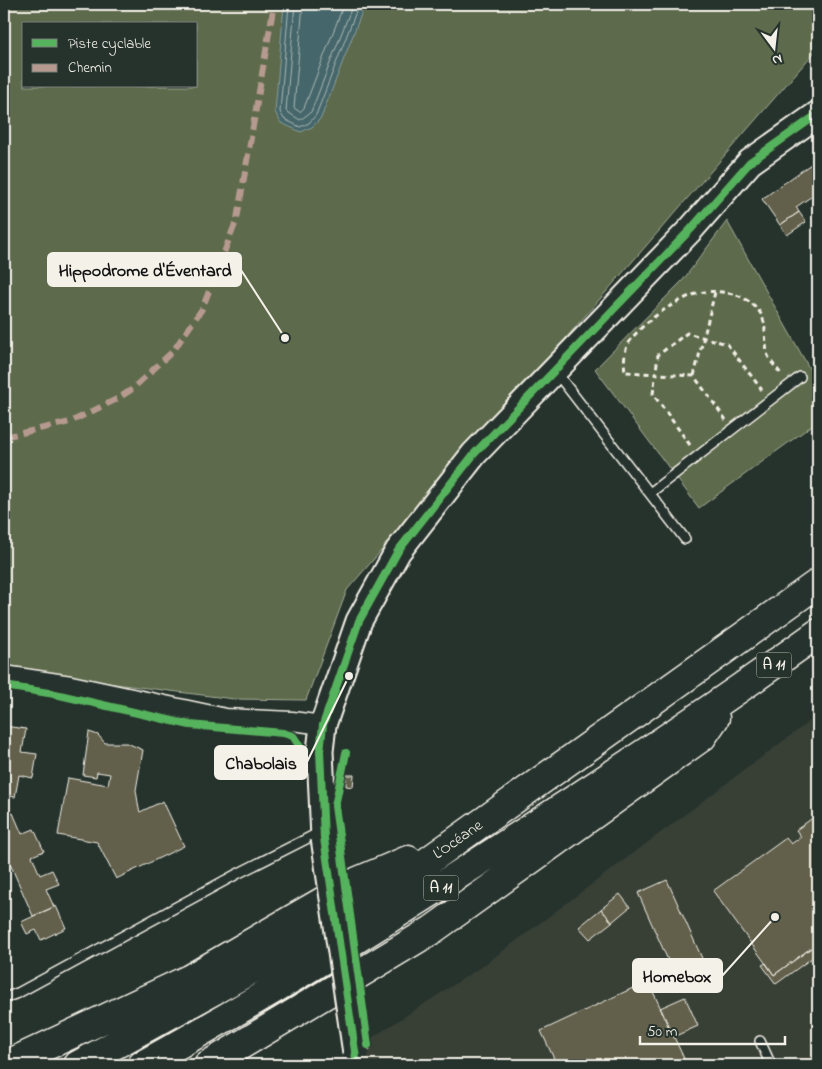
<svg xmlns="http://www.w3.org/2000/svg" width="822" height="1069" font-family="'Indie Flower',sans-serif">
	<rect width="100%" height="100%" fill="#26332d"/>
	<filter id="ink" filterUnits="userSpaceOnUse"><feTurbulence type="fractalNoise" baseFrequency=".02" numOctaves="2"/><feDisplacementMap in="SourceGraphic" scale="10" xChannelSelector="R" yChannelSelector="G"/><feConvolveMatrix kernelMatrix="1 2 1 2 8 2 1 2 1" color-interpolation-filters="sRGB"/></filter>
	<g filter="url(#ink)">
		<path fill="#384036" d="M818,715V1065H330L484,965Z"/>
		<path fill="#5d6a4c" stroke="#a8ae9a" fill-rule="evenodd" d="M4,4H818V48L347,590L306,700L234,699L4,670ZM24,24H196V86H24Z
			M727,221L818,384V421L699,508L595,369L683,280Z"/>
		<path fill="#44666b" stroke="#8a9e9d" d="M284,4H365L321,118L312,127L301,132L281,123L275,112Z"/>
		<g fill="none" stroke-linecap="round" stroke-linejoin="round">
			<path stroke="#aeb9b6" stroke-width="1" d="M289,4L280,112L284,119L300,127L309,123L316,115L359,4
				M295,4L286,111L300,120L311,112L353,4
				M303,4L294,108L300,112L304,108L344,4"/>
		</g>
		<path fill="#62604c" stroke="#f4f1e8" d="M818,159V192L796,207L799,212L780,225L762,199Z
			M799,212L806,222L787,235L780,225Z
			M4,726L26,729L22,752L37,754L33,778L19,775L15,797L4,795Z
			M89,732L98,735L105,743H127L143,750L136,790L139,809L140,812L163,801L184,846L116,879L97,842L58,835L68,778L108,785L110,774L97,772L96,777L83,775Z
			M346,775H354L353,787L346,786Z
			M13,813L22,834L34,829L44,851L32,856L40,875L52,870L59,884L46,889L54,907L33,916L4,850V817Z
			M818,814V943L774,975L713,891L786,838L791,844L801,837L796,830Z
			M667,880L709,974L680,987L638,893Z
			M620,894L630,907L612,922L601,909Z
			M56,906L66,928L41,940L36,930L27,934L21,922Z
			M601,909L612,922L590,939L579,927Z
			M811,948L816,955L776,984L762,965L766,963L774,975Z
			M648,981L687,1065H557L541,1031Z
			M685,997L698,1026L673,1037L660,1008Z"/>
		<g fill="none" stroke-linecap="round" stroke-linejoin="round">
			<g stroke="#f4f1e8" stroke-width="12">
				<path id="lane" d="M555,371L685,539
					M650,493L800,377
					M4,998L18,993L237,874L322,831
					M760,1041L771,1065"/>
			</g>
			<g stroke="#f4f1e8" stroke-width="21">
				<path id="street" d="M4,675L71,685L226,718L292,721L323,725"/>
			</g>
			<g stroke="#f4f1e8" stroke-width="29">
				<path id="secondary" d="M324,838L320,751L323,725L359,621L398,551L474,454L691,229L750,162L818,114"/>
			</g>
			<g stroke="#f4f1e8" stroke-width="31">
				<path id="highway" d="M6,1065L189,979L358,881L408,860
					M78,1065L304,941L400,881L818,583
					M142,1065C284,987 420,901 555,812C644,754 732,695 818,633
					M208,1065L432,930L702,737L715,718"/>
			</g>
			<path stroke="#f4f1e8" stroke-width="3" stroke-dasharray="5 4" stroke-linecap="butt" d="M694,376L715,292
				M726,420L694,376L625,372C624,365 624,357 626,349C633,327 681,295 704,292C715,290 736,293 745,299C770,314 763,328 767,352C768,360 777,368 781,374
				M690,445L653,394L658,355L687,333L727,344L762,390"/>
			<use href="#lane" stroke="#26332d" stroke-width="9"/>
			<use href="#street" stroke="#26332d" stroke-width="18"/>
			<use href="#secondary" stroke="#26332d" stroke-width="25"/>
			<use href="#highway" stroke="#26332d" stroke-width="28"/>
			<g stroke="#f4f1e8" stroke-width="29" stroke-linecap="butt">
				<path id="secondary-bridge" d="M324,838L356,1053"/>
			</g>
			<use href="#secondary-bridge" stroke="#26332d" stroke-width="25"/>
			<path stroke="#b69a8f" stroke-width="6" stroke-dasharray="12 6" stroke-linecap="butt" d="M4,437L70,422L117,399L131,390L173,351L202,309L237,219L274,4"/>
			<g stroke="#26332d" stroke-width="11">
				<path id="cycleway" d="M4,686L55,694L190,725L283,733L293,736L302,750H305
					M346,753L335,806L368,1045
					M357,1065L324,838L320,751L323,725L359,621L398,551L474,454L691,229L750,162L818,114"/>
			</g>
			<use href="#cycleway" stroke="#56b35d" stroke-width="8"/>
		</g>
	</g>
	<g text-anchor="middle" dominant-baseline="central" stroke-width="4.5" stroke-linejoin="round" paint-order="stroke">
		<g fill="#26332d" stroke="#b6b8b0" stroke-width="1">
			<rect x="756.5" y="652.5" width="35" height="25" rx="4"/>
			<rect x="423.5" y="875.5" width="35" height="25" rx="4"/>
		</g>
		<g font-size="15" font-weight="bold" fill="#f4f1e8">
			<text x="774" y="665">A 11</text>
			<text x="441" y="888">A 11</text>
		</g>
		<g font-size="16" fill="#f4f1e8" stroke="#26332d">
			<text transform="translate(458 840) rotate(-35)">L’Océane</text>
		</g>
	</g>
	<path fill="none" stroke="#f4f1e8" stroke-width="2" d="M285 338L241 270M349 676L307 762M775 917L722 976"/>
	<g fill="#f4f1e8" stroke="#26332d" stroke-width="2">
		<circle cx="285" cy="338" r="5"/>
		<circle cx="349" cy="676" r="5"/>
		<circle cx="775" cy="917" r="5"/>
	</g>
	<g fill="#f4f1e8" stroke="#f4f1e8" stroke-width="2">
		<rect x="48" y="253" width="193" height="33" rx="5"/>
		<rect x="215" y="746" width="92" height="33" rx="5"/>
		<rect x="633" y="959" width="89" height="33" rx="5"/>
	</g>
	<g font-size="18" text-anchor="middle" font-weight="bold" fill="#111">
		<text x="145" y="276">Hippodrome d'Éventard</text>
		<text x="261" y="769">Chabolais</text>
		<text x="677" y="982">Homebox</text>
	</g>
	<rect width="822" height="1069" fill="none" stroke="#26332d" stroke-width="20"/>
	<rect x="10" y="10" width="802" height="1049" fill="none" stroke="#f4f1e8" stroke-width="2" filter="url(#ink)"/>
	<rect x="22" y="22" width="175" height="65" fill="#26332d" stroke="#787f78"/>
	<rect x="32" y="39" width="25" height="8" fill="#56b35d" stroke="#787f78"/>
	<text x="68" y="48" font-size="15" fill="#f4f1e8">Piste cyclable</text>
	<rect x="32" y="64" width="25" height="8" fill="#b69a8f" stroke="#787f78"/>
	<text x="68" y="72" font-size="15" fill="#f4f1e8">Chemin</text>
	<g transform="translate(774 48) rotate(165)" stroke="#26332d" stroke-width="4" paint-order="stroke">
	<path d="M0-4L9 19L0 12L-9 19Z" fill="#f4f1e8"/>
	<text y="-8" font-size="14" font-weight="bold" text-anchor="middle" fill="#f4f1e8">N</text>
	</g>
	<path d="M640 1036v8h145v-8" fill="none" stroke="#f4f1e8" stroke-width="2.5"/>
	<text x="647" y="1036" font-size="15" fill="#f4f1e8" stroke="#26332d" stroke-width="4" paint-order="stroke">50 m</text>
</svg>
